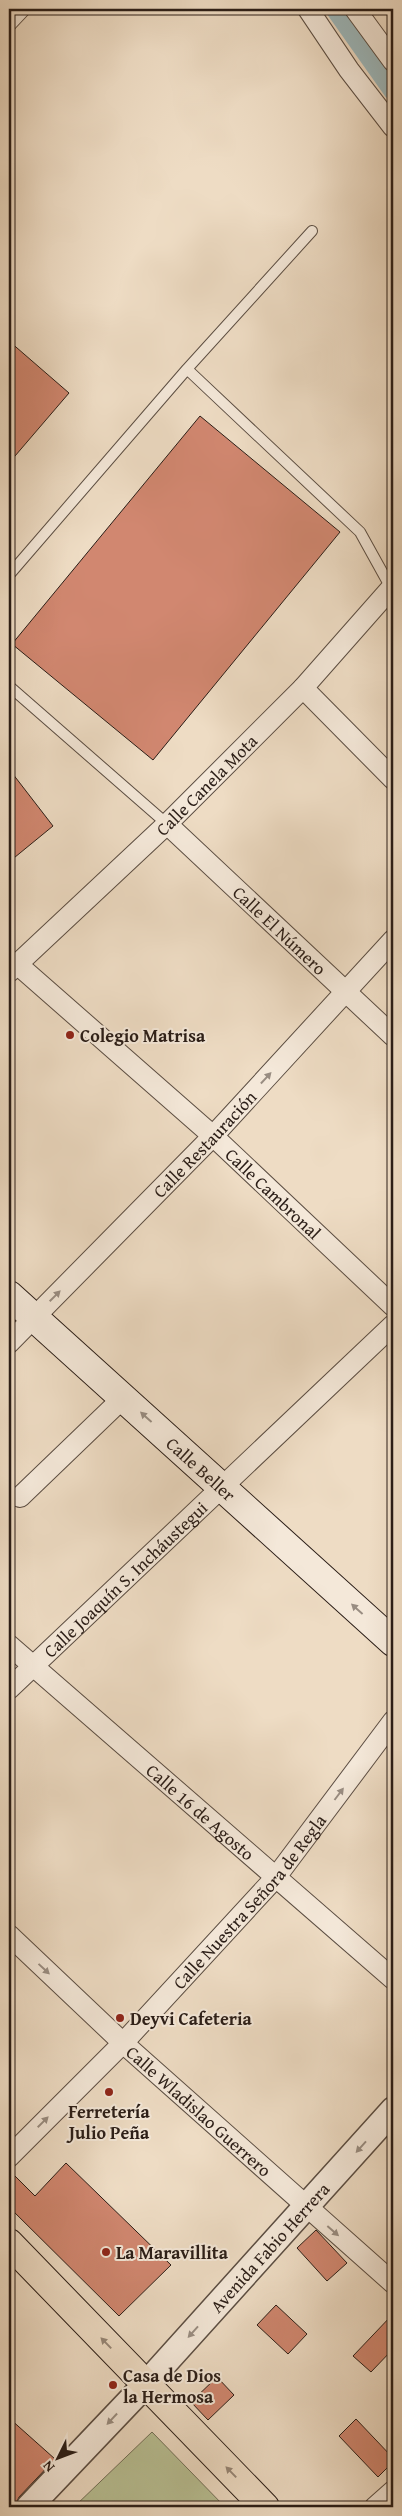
<svg xmlns="http://www.w3.org/2000/svg" width="402" height="2516" font-family="'Gentium Book Plus',serif">
	<rect width="100%" height="100%" fill="#eedcc4"/>
	<filter id="stains"><feTurbulence type="fractalNoise" baseFrequency=".004" numOctaves="4"/><feColorMatrix values="0 0 0 0 .2 0 0 0 0 .09 0 0 0 0 .02 0 0 0 .5 -.17"/></filter>
	<radialGradient id="worn" r=".72"><stop offset=".6" stop-color="#630" stop-opacity="0"/><stop offset="1" stop-color="#630" stop-opacity=".3"/></radialGradient>
	<path fill="#b8c094" stroke="#716e56" d="M152,2432L225,2507H74Z"/>
	<g fill="none" stroke-linecap="round" stroke-linejoin="round">
		<path stroke="#9db9bd" stroke-width="19" d="M335,9L393,91"/>
	</g>
	<path fill="#d18770" stroke="#2a1d17" d="M9,341L69,393L9,463Z
		M200,416L340,532L153,760L12,644Z
		M9,769L53,826L9,862Z
		M66,2163L171,2265L119,2316L9,2207V2170L35,2196Z
		M316,2230L347,2263L327,2281L297,2248Z
		M276,2305L307,2334L288,2354L257,2325Z
		M393,2314V2349L371,2372L353,2356Z
		M217,2377L234,2395L208,2420L191,2402Z
		M9,2418L55,2459L19,2497L15,2507H9Z
		M356,2419L393,2458V2462L378,2477L339,2436Z"/>
	<g fill="none" stroke-linecap="round" stroke-linejoin="round">
		<g stroke="#5b4d42" stroke-width="12">
			<path id="service" d="M9,27L26,9
				M187,369L360,532L391,588
				M9,575L187,369L312,231
				M9,686L167,824"/>
		</g>
		<g stroke="#5b4d42" stroke-width="22">
			<g id="minor">
				<path d="M308,9L349,70L393,127"/>
				<path d="M355,9L393,61"/>
				<path d="M303,688L393,779"/>
				<path id="s1" d="M167,824L393,1036"/>
				<path id="s2" d="M17,964L213,1136L393,1306"/>
				<path id="s3" d="M9,972L167,824L303,688L393,586"/>
				<path id="s4" d="M9,1343L213,1136L393,940"/>
				<path d="M20,1497L124,1397"/>
				<path id="s5" d="M9,1645L393,1979"/>
				<path id="s6" d="M9,1689L393,1325"/>
				<path id="s7" d="M9,1935L123,2043L393,2283"/>
				<path id="s8" d="M9,2157L123,2043L276,1877L393,1721"/>
				<path d="M375,2507L393,2491"/>
			</g>
		</g>
		<g stroke="#5b4d42" stroke-width="28">
			<g id="tertiary">
				<path id="s9" d="M29,2507L146,2384L393,2110"/>
			</g>
		</g>
		<g stroke="#2a1d17" stroke-width="30">
			<g id="secondary">
				<path id="s10" d="M9,1295L393,1642"/>
			</g>
		</g>
		<g stroke="#2a1d17" stroke-width="30">
			<path id="primary" d="M9,2243L265,2507"/>
		</g>
		<use href="#service" stroke="#f4e8d9" stroke-width="10"/>
		<use href="#minor" stroke="#f4e8d9" stroke-width="20"/>
		<use href="#tertiary" stroke="#f4e8d9" stroke-width="25"/>
		<use href="#secondary" stroke="#f4e8d9" stroke-width="28"/>
		<use href="#primary" stroke="#eedcc4" stroke-width="28"/>
	</g>
	<defs><path id="oneway-solid" d="M-6-.8H1V-3.2L6.5 0L1 3.2V.8H-6Z" transform="scale(1.25)"/></defs>
	<g fill="#998d82">
		<use href="#oneway-solid" transform="translate(266 1078) rotate(-47)"/>
		<use href="#oneway-solid" transform="translate(55 1296) rotate(-45)"/>
		<use href="#oneway-solid" transform="translate(146 1417) rotate(-138)"/>
		<use href="#oneway-solid" transform="translate(357 1609) rotate(-138)"/>
		<use href="#oneway-solid" transform="translate(339 1794) rotate(-53)"/>
		<use href="#oneway-solid" transform="translate(44 1969) rotate(43)"/>
		<use href="#oneway-solid" transform="translate(43 2122) rotate(-45)"/>
		<use href="#oneway-solid" transform="translate(361 2147) rotate(132)"/>
		<use href="#oneway-solid" transform="translate(333 2231) rotate(41)"/>
		<use href="#oneway-solid" transform="translate(193 2332) rotate(132)"/>
		<use href="#oneway-solid" transform="translate(112 2419) rotate(133)"/>
	</g>
	<g fill="#968676">
		<use href="#oneway-solid" transform="translate(106 2343) rotate(-134)"/>
		<use href="#oneway-solid" transform="translate(231 2472) rotate(-134)"/>
	</g>
	<g fill="#8f2418" stroke="#f4e8d9" stroke-width="2">
		<circle cx="70" cy="1035" r="5"/>
		<circle cx="120" cy="2018" r="5"/>
		<circle cx="109" cy="2092" r="5"/>
		<circle cx="106" cy="2252" r="5"/>
		<circle cx="113" cy="2385" r="5"/>
	</g>
	<g text-anchor="middle" dominant-baseline="central" stroke-width="4" stroke-linejoin="round" paint-order="stroke">
		<g font-size="18" fill="#2a1d17" stroke="#f4e8d9">
			<text stroke="none"><textPath href="#s3" startOffset="272">Calle Canela Mota</textPath></text>
			<text stroke="none"><textPath href="#s1" startOffset="155">Calle El Número</textPath></text>
			<text stroke="none"><textPath href="#s4" startOffset="279">Calle Restauración</textPath></text>
			<text stroke="none"><textPath href="#s2" startOffset="344">Calle Cambronal</textPath></text>
			<text stroke="none"><textPath href="#s10" startOffset="259">Calle Beller</textPath></text>
			<text stroke="none"><textPath href="#s6" startOffset="160">Calle Joaquín S. Incháustegui</textPath></text>
			<text stroke="none"><textPath href="#s5" startOffset="254">Calle 16 de Agosto</textPath></text>
			<text stroke="none"><textPath href="#s8" startOffset="351">Calle Nuestra Señora de Regla</textPath></text>
			<text stroke="none"><textPath href="#s7" startOffset="259">Calle Wladislao Guerrero</textPath></text>
			<text stroke="none"><textPath href="#s9" startOffset="354">Avenida Fabio Herrera</textPath></text>
		</g>
		<g font-size="18" font-weight="bold" fill="#2a1d17" stroke="#f4e8d9" text-anchor="start">
			<text x="80" y="1035">Colegio Matrisa</text>
			<text x="130" y="2018">Deyvi Cafeteria</text>
			<text x="109" y="2111" text-anchor="middle">Ferretería<tspan x="109" dy="21">Julio Peña</tspan></text>
			<text x="116" y="2252">La Maravillita</text>
			<text x="123" y="2375">Casa de Dios<tspan x="123" dy="21">la Hermosa</tspan></text>
		</g>
	</g>
	<rect width="402" height="2516" fill="none" stroke="#eedcc4" stroke-width="30"/>
	<rect x="10" y="10" width="382" height="2496" fill="none" stroke="#2a1d17" stroke-width="2.5"/>
	<rect x="15" y="15" width="372" height="2486" fill="none" stroke="#2a1d17"/>
	<g transform="translate(58 2458) rotate(228)" stroke="#f4e8d9" stroke-width="4" paint-order="stroke">
	<path d="M0-4L9 19L0 12L-9 19Z" fill="#2a1d17"/>
	<text y="-8" font-size="14" font-weight="bold" text-anchor="middle" fill="#2a1d17">N</text>
	</g>
	<rect width="100%" height="100%" filter="url(#stains)"/>
	<rect width="100%" height="100%" fill="url(#worn)"/>
</svg>
